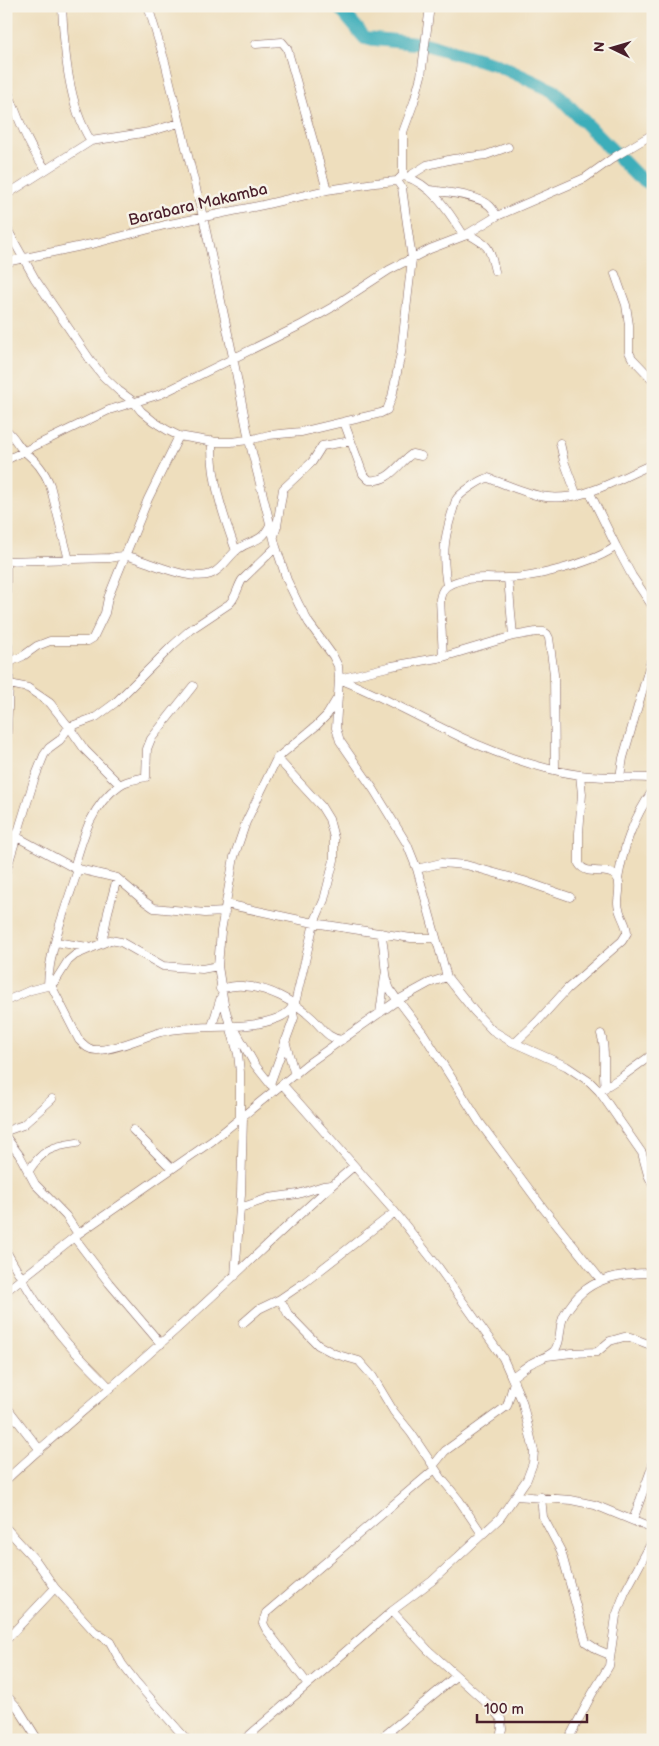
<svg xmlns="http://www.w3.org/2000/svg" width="659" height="1746" font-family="'Balsamiq Sans',sans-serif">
	<rect width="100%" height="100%" fill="#f7f3e8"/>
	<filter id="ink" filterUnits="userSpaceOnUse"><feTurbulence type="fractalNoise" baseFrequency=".02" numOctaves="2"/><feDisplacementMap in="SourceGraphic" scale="10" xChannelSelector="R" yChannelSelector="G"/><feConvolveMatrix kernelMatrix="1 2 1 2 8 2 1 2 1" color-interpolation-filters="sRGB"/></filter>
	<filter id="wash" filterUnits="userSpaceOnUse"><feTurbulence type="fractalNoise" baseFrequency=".0096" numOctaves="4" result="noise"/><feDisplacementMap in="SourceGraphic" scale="20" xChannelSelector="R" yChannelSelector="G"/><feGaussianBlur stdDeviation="1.12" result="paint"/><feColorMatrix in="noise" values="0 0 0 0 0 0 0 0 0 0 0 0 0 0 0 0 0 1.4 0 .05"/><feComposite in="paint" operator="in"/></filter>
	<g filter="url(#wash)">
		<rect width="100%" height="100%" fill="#eedebd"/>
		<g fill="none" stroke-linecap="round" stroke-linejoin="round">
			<path stroke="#3eaeba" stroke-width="14" d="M338,6L365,38L425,44L495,64L554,91L637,176L653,185"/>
		</g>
	</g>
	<g filter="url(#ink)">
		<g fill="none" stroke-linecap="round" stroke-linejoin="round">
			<g stroke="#83625e" stroke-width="9">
				<path id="minor" d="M62,6C64,47 68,106 91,141
					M148,6L165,62L203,217L233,357L249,440L276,547L287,580L299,605L309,623L333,656L338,666L339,679L336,728L340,741L374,790L407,844L417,869L447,977L474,1011L492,1030L510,1041L566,1066L590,1082L599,1091L642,1153L648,1175L653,1185
					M256,44L282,42L287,48L327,190
					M6,87C18,115 26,145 46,169
					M404,176C433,185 449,212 464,236
					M408,177L427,165L453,159L486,155L508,147
					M430,190C445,192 479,195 490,206C493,209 495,213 497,216
					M6,195L91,141L149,132L179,123
					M6,227L35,279L91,361L103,376L119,391L134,402L141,411L153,421L167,430L179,436L214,442H231L249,440L269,435L301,432L381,413L387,410L392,397L401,353L412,259L402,188L397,181L403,175V132L414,102L421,76L430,6
					M468,234C491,247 489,247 495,271
					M6,262L96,243L165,225L263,205L327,190L375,183L397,181
					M615,274L626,305L629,325V352L632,358L653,380
					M344,422L363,474L369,480C390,483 398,463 412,454L421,456
					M6,430C15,437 17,445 24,451C36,461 44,470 50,485L69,560
					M212,441C211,480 223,515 236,551
					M560,443L564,461L577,496
					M6,460L109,410L161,394L303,324L331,308L389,270L430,249L464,236L497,216L585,178L616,156L653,134
					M274,536L277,526L283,489L312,462L322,446L351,441
					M616,546L632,576L653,607
					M6,561L110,558C114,557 120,556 125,556C131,556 137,559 143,561C161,567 195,582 213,573C223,568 229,556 238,549C253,538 261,544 270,525
					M6,563V592
					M508,578L513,636
					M447,586C441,551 445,533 456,500C460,493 481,479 488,478C505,484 523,492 540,496C581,504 616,479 653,464
					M6,630L10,662L6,752
					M443,657L440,599C441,594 442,589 447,586C465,575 488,579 507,578C533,578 597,562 616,546L590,493
					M10,662L23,656L37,646L50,641H88L93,638L105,613L108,598L148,499L179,436
					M339,679L392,666L443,657L513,636L536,632H544L547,634L549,638L554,674L555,770
					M339,679C376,693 410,713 446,730C486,750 536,769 580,775C604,778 629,777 653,778
					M10,684L28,688L50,703L69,727L85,750L120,785
					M620,777L623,758L653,654
					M6,831L74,868L117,878L144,901L154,908L205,913L225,912
					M74,868C83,836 92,804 120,785C127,780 138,779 146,777L147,749L151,739L193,686
					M417,869L441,863L466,865L524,881L570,897
					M6,871L34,780L44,755L49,748L60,740L69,727L96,717L115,703L172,646L190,630L229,604C236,598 237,588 242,580L276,547
					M618,879C624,845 633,819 653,790
					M226,904L314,923L411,938H435
					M381,933C386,951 383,970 389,987C391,992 395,996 398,1001
					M55,942L88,947
					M102,943L108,912L117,878
					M48,985C49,948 67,905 78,869
					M51,985L79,1040C85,1046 90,1051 98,1050C115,1050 143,1037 161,1032C198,1023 243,1032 278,1018C288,1014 292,1009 296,999L314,923L324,900L334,860V838L329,819L321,806L277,758
					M220,989C228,987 236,985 243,986C268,987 294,1001 312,1018C323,1028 326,1038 342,1040
					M398,1000L423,1033L480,1123L543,1208L601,1280
					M6,1001L31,990L51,985L56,980L68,961L75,955L110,940L121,942L163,966L202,969L218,966
					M380,1013L385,976
					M212,1026L221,997
					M233,1026L255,1065L271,1085
					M601,1034C607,1051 602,1070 605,1088
					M285,1041L295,1075
					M515,1043L537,1022L567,989L622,941L627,933C627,923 618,914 618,903C618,895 622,882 616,876C606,866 587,877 579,864V833L582,794L580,775
					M270,1084L294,1018L292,1007
					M599,1091L620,1078L653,1054
					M240,1119V1072L238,1054L224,1004L218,966L221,931L234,857L246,822L277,758L316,726L327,715L336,700
					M133,1130L171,1168
					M6,1131L23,1125L52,1099
					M6,1137L20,1156L35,1184L66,1216L78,1234
					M28,1172C42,1150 52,1146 77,1143
					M240,1208L269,1198L298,1194L323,1186L331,1185
					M74,1237L109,1283L161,1344
					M6,1251C24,1283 43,1316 68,1344C81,1359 96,1373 110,1388
					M235,1276L241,1194L243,1117
					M6,1291L78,1234L212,1141L306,1065L398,1000L429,983L447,977
					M280,1299L288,1314L318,1345L335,1354L359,1361L373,1377L394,1412L411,1433L442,1479L459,1500L482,1534
					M243,1323L259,1309L280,1299L305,1282L395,1212
					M547,1356L572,1353L597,1352L610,1341L624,1337H630L653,1346
					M512,1377C518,1373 524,1368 530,1364C538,1359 548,1357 554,1351C561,1343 559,1331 562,1321C563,1316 567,1310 571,1305C590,1277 622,1273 653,1273
					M6,1406L40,1450
					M433,1466L445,1451L507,1406L514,1382
					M6,1480C56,1433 109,1390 160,1344C226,1286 287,1223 354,1166
					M516,1496L571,1500L595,1505L653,1529
					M541,1497L543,1517L561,1551L586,1642L598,1650L610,1655
					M633,1520L653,1464
					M6,1528L37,1562L55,1588L94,1631L110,1642L122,1664L136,1682L187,1740
					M392,1611L428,1650L490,1706L501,1719L502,1729L499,1740
					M6,1640L55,1588
					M307,1683L266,1629L263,1623L266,1613L435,1469
					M6,1695L18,1708L38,1740
					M244,1740L392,1611L432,1581L500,1518L527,1479L533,1463L534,1451L522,1401L503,1358L439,1268L395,1212L283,1085
					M379,1740L456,1676
					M568,1740L592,1694L609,1666L616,1616L625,1592L653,1540"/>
			</g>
			<use href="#minor" stroke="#fff" stroke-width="8"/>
		</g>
	</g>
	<g text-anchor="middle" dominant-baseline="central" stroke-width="5" stroke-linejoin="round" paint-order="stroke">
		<g font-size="16" fill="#4a1f2b" stroke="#f7f3e8">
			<text transform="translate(198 205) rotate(-13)">Barabara Makamba</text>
		</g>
	</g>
	<rect width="659" height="1746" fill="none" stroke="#f7f3e8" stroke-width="25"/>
	<g transform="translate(612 48) rotate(275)" stroke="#f7f3e8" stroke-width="4" paint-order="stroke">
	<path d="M0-4L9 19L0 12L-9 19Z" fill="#4a1f2b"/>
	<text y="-8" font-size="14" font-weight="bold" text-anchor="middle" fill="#4a1f2b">N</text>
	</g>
	<path d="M477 1714v8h110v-8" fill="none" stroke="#4a1f2b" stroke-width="2.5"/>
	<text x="484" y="1714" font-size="15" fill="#4a1f2b" stroke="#f7f3e8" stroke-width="4" paint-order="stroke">100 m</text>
</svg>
